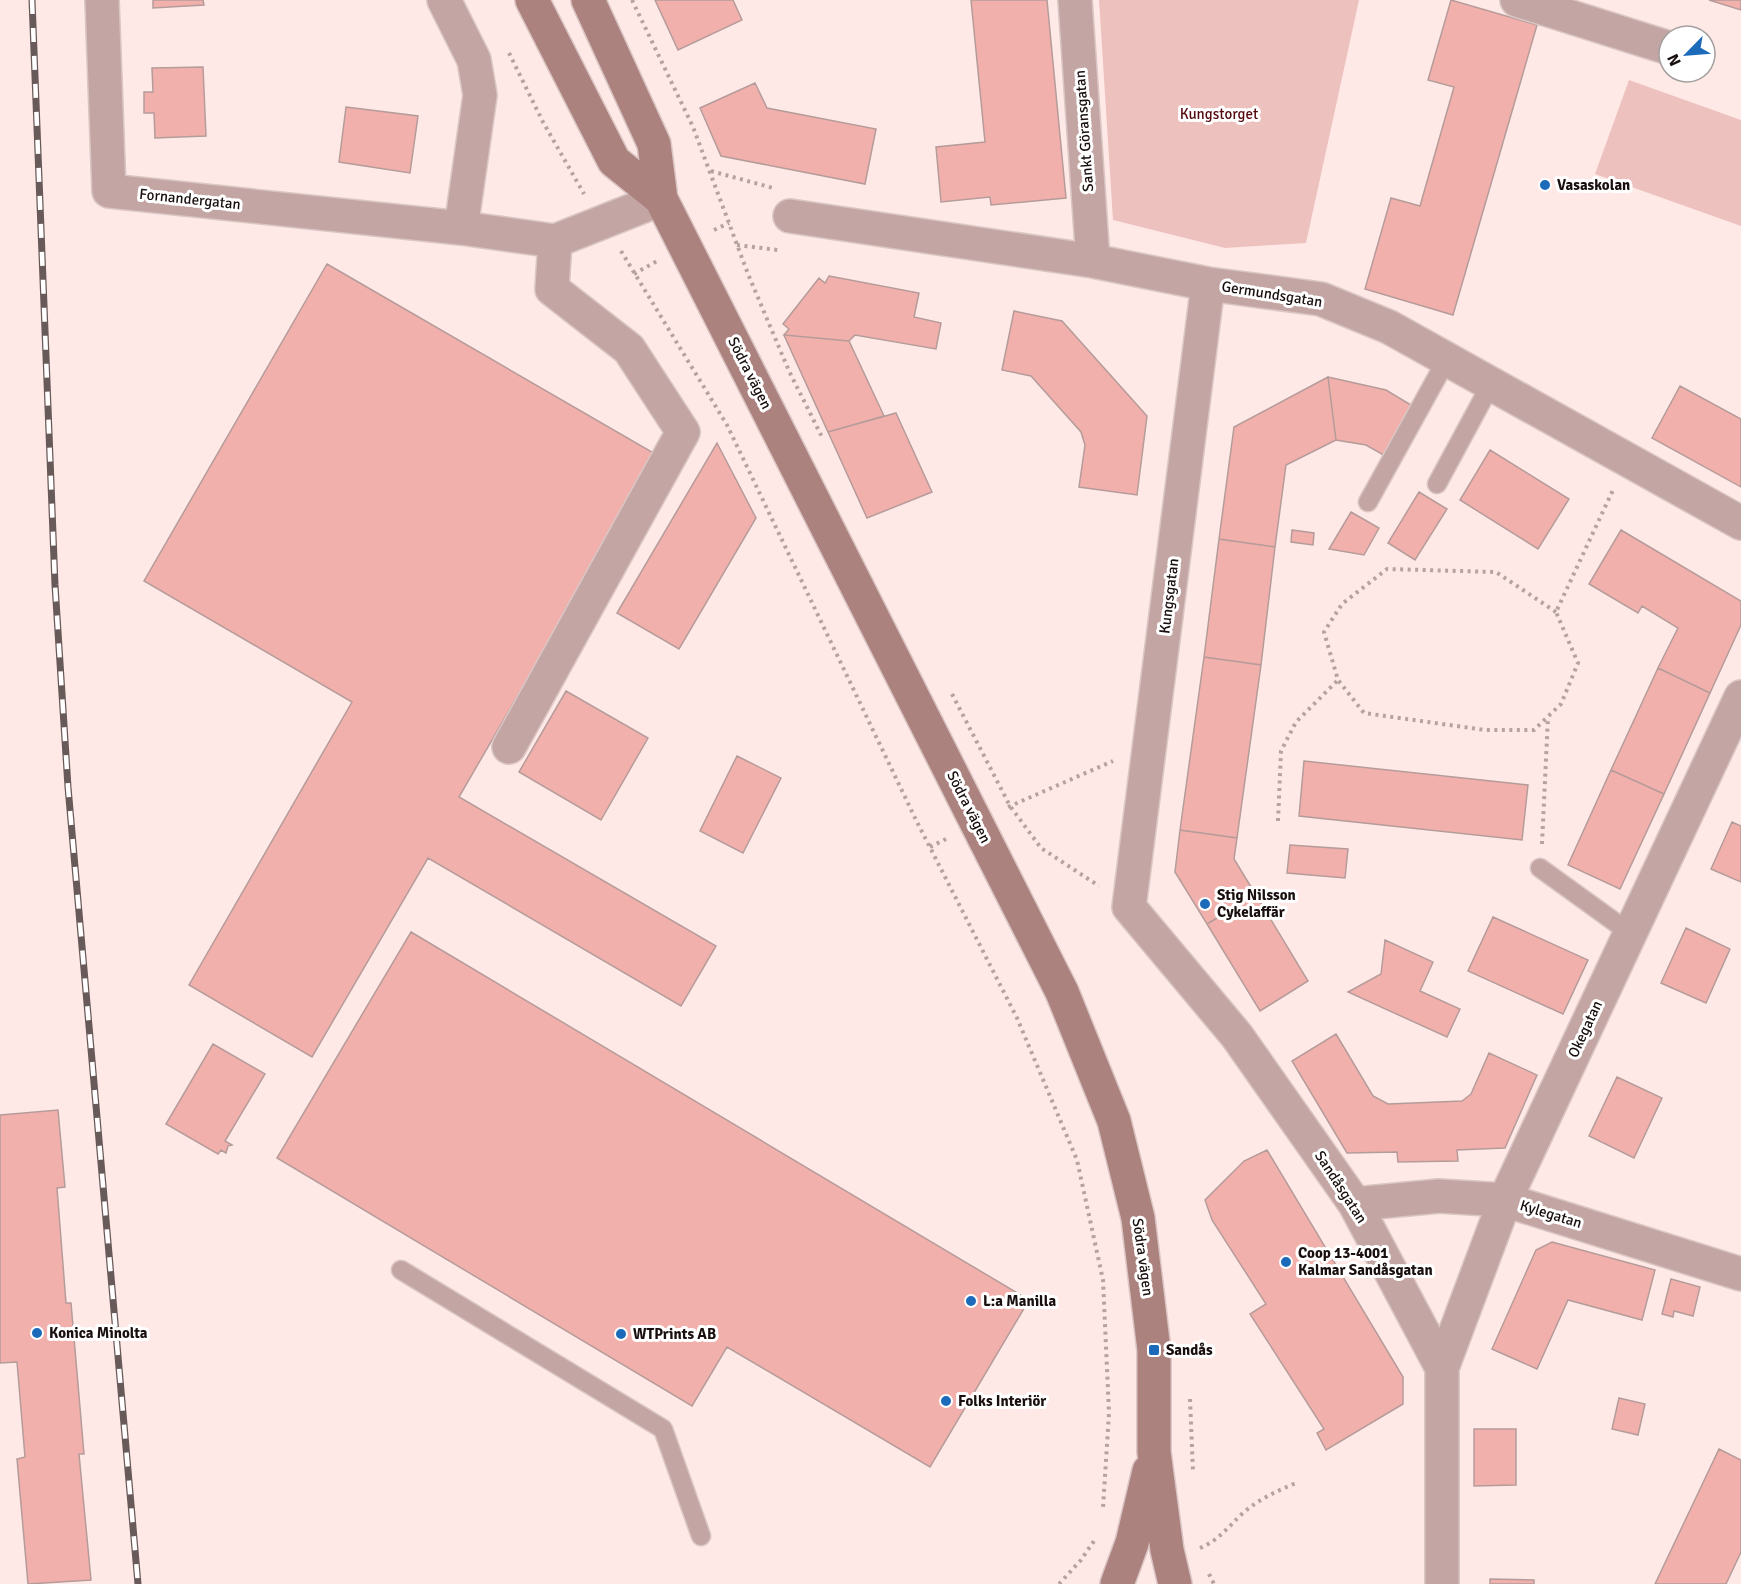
<svg xmlns="http://www.w3.org/2000/svg" width="1741" height="1584" font-family="Signika,sans-serif">
	<rect width="100%" height="100%" fill="#ffe9e7"/>
	<path fill="#edc1be" d="M1099,0H1359L1306,243L1225,248L1113,220Z
		M1629,80L1741,120V226L1595,174Z"/>
	<path fill="#f1b0ab" stroke="#b59c9a" stroke-width="1.5" d="M153,0H203L204,5L153,8Z
		M655,0H733L742,20L678,50Z
		M971,0H1047L1066,198L991,205L990,197L941,202L936,147L985,142Z
		M1451,0L1537,25L1453,315L1365,289L1391,198L1420,206L1454,87L1428,80Z
		M1709,0H1741V10Z
		M203,67L206,136L155,138L154,113H144V92H153L152,68Z
		M755,83L767,108L876,129L865,184L721,156L700,108Z
		M346,107L418,116L410,173L339,162Z
		M327,264L657,455L459,797L716,946L681,1006L428,858L312,1057L189,985L352,702L144,581Z
		M829,276L919,293L914,317L941,323L936,349L855,335L849,341L784,335L789,329L783,324L819,278L825,283Z
		M1014,311L1062,321L1147,416L1137,495L1079,487L1085,445L1081,432L1031,376L1002,370Z
		M784,335L849,341L884,416L828,432Z
		M1328,377L1386,390L1416,408L1387,457L1366,445L1336,440Z
		M1328,377L1336,440L1286,465L1275,547L1219,539L1234,427Z
		M1680,386L1741,419V487L1652,438Z
		M896,413L932,492L867,518L828,432Z
		M717,443L756,518L679,649L617,613Z
		M1490,450L1569,499L1538,549L1460,500Z
		M1419,492L1447,509L1415,560L1388,543Z
		M1351,512L1379,528L1364,555L1329,549Z
		M1292,530L1314,533L1313,545L1291,542Z
		M1621,530L1741,601V625L1710,693L1658,668L1678,628L1642,606L1638,613L1589,584Z
		M1219,539L1275,547L1261,665L1204,657Z
		M1204,657L1261,665L1237,838L1180,830Z
		M1658,668L1710,693L1664,794L1611,770Z
		M566,691L648,738L601,820L519,772Z
		M737,756L781,778L743,853L700,831Z
		M1304,761L1528,785L1522,840L1299,816Z
		M1611,770L1664,794L1620,889L1568,865Z
		M1732,822L1741,826V882L1711,869Z
		M1180,830L1237,838L1234,859L1256,895L1207,924L1175,872Z
		M1290,845L1348,849L1345,878L1287,873Z
		M1256,895L1308,981L1260,1011L1207,924Z
		M1493,917L1588,960L1563,1014L1468,971Z
		M1686,928L1730,949L1706,1003L1661,983Z
		M411,932L1029,1300L930,1467L727,1347L692,1406L277,1158Z
		M1385,940L1433,962L1420,991L1460,1009L1447,1037L1348,992L1381,974Z
		M1336,1034L1373,1096L1388,1104L1462,1101L1471,1094L1489,1053L1537,1075L1505,1148L1457,1150L1458,1161L1398,1162L1397,1152L1347,1153L1292,1061Z
		M213,1044L265,1074L225,1141L232,1145L228,1146L226,1153L221,1150L218,1154L166,1124Z
		M1617,1077L1662,1098L1634,1158L1589,1136Z
		M58,1110L65,1187L57,1188L66,1303H71L84,1454H79L91,1580L28,1584L17,1459L25,1457L17,1362L0,1363V1115Z
		M1267,1150L1403,1377V1404L1326,1450L1317,1433L1324,1429L1250,1314L1266,1304L1212,1220L1205,1200L1244,1161Z
		M1552,1242L1655,1270L1642,1320L1568,1300L1537,1369L1492,1349L1536,1250Z
		M1671,1279L1700,1287L1693,1316L1674,1311L1673,1317L1662,1314Z
		M1619,1398L1645,1404L1638,1435L1612,1429Z
		M1474,1429H1516V1485L1474,1486Z
		M1719,1449L1741,1460V1552L1726,1584H1655Z
		M1490,1579L1534,1580V1584H1490Z"/>
	<g fill="none" stroke-linecap="round" stroke-linejoin="round">
		<g stroke="#dac6c4" stroke-width="21">
			<path id="service" d="M1437,484L1491,384
				M1368,502L1447,359
				M1540,868L1630,933
				M401,1270L663,1429L701,1536"/>
		</g>
		<g stroke="#dac6c4" stroke-width="36">
			<path id="minor" d="M102,0L109,191L461,228L555,241L661,199
				M444,0L474,60L480,95L461,228
				M1075,0L1093,261
				M1517,0L1669,48
				M790,216L1093,261L1208,284L1321,299L1389,327L1741,523
				M1208,284L1129,907L1237,1036L1355,1204L1442,1368V1584
				M509,747L683,432L629,349L552,289L555,241
				M1355,1204L1439,1196L1505,1200L1741,1274
				M1442,1368L1505,1200L1741,697"/>
		</g>
		<g stroke="#dac6c4" stroke-width="36">
			<path id="secondary" d="M532,0L614,161L661,199
				M588,0L654,144L661,199L1062,992L1114,1121L1138,1218L1154,1350V1452L1167,1550L1175,1584
				M1117,1584L1132,1543L1149,1471"/>
		</g>
		<path stroke="#b5a3a1" stroke-width="4" stroke-dasharray="3 4.5" stroke-linecap="butt" d="M632,0L693,127L748,274L789,371L823,439
			M509,53L543,122L584,194
			M711,171L773,188
			M714,230L729,223
			M737,245L778,250L779,247
			M621,251L727,425L916,820L1017,1018L1077,1160L1103,1280L1109,1413L1103,1508
			M634,274L657,261
			M1556,612L1496,572L1387,569L1342,604L1324,632L1338,680L1364,713L1485,730H1534L1561,704L1578,663L1556,612L1613,490
			M952,694L1010,806L1041,848L1099,886
			M1008,807L1113,761
			M1278,821L1281,751L1296,722L1338,680
			M1542,844L1548,717
			M930,847L948,838
			M1190,1399L1193,1472
			M1200,1548C1219,1540 1228,1527 1243,1513C1259,1499 1277,1491 1296,1483
			M1209,1574L1214,1584
			M1059,1584L1081,1560L1096,1538"/>
		<use href="#service" stroke="#c3a6a4" stroke-width="18"/>
		<use href="#minor" stroke="#c3a6a4" stroke-width="33"/>
		<use href="#secondary" stroke="#ac827f" stroke-width="33"/>
		<g stroke="#685a59" stroke-width="7">
			<path id="rail" d="M32,0L55,585L68,787L138,1584"/>
		</g>
		<use href="#rail" stroke="#fff" stroke-width="4.5" stroke-dasharray="14" stroke-linecap="butt"/>
	</g>
	<g fill="#1c6bba" stroke="#fff" stroke-width="2">
		<circle cx="1545" cy="185" r="6"/>
		<circle cx="1205" cy="904" r="6"/>
		<circle cx="1286" cy="1262" r="6"/>
		<circle cx="971" cy="1301" r="6"/>
		<circle cx="37" cy="1333" r="6"/>
		<circle cx="621" cy="1334" r="6"/>
		<rect x="1148" y="1344" width="12" height="12" rx="3"/>
		<circle cx="946" cy="1401" r="6"/>
	</g>
	<g text-anchor="middle" dominant-baseline="central" stroke-width="6" stroke-linejoin="round" paint-order="stroke">
		<g font-size="15" fill="#55090f" stroke="#fff">
			<text x="1219" y="114">Kungstorget</text>
		</g>
		<g font-size="15" fill="#180f0e" stroke="#fff">
			<text transform="translate(1084 131) rotate(-94)">Sankt Göransgatan</text>
			<text transform="translate(190 199) rotate(6)">Fornandergatan</text>
			<text transform="translate(1272 294) rotate(9)">Germundsgatan</text>
			<text transform="translate(750 373) rotate(63)">Södra vägen</text>
			<text transform="translate(1169 596) rotate(-83)">Kungsgatan</text>
			<text transform="translate(969 807) rotate(63)">Södra vägen</text>
			<text transform="translate(1585 1029) rotate(-65)">Okegatan</text>
			<text transform="translate(1341 1187) rotate(57)">Sandåsgatan</text>
			<text transform="translate(1551 1214) rotate(17)">Kylegatan</text>
			<text transform="translate(1143 1257) rotate(82)">Södra vägen</text>
		</g>
		<g font-size="15" font-weight="bold" fill="#180f0e" stroke="#fff" text-anchor="start">
			<text x="1557" y="185">Vasaskolan</text>
			<text x="1217" y="895">Stig Nilsson<tspan x="1217" dy="17">Cykelaffär</tspan></text>
			<text x="1298" y="1253">Coop 13-4001<tspan x="1298" dy="17">Kalmar Sandåsgatan</tspan></text>
			<text x="983" y="1301">L:a Manilla</text>
			<text x="49" y="1333">Konica Minolta</text>
			<text x="633" y="1334">WTPrints AB</text>
			<text x="1166" y="1350">Sandås</text>
			<text x="958" y="1401">Folks Interiör</text>
		</g>
	</g>
	<g transform="translate(1687 54) rotate(245)"><circle r="28" fill="#ffffff" stroke="#a39f9f" stroke-width="1.5"/>
	<path d="M0-4.5L10 22L0 15L-10 22Z" fill="#1c6bba"/>
	<text y="-9" font-size="16" font-weight="bold" text-anchor="middle" fill="#180f0e">N</text>
	</g>
</svg>
